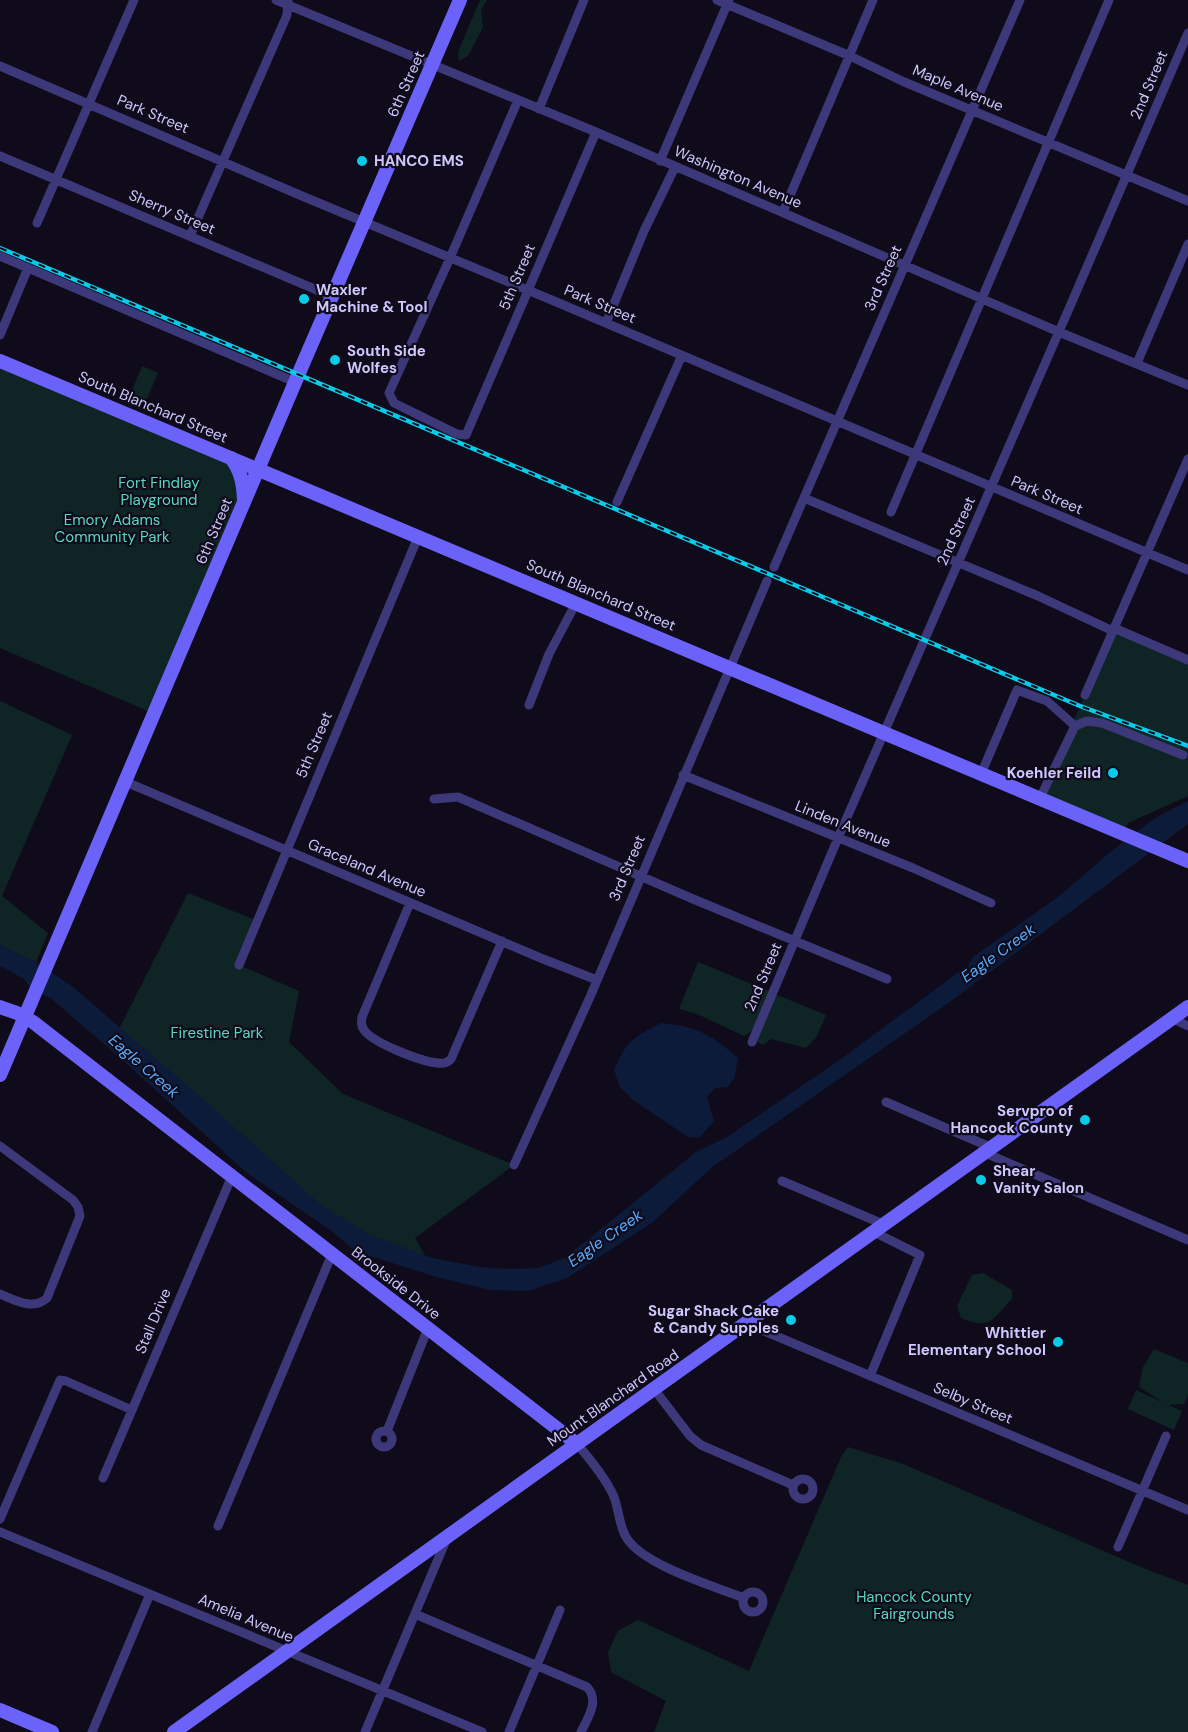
<svg xmlns="http://www.w3.org/2000/svg" width="1188" height="1732" font-family="'DM Sans',sans-serif">
	<rect width="100%" height="100%" fill="#0f0b1b"/>
	<path fill="#0f2525" d="M480,0H487L481,10L483,27L468,56L459,61L458,52Z
		M0,361L258,469L155,714L0,648Z
		M142,366L158,373L145,403H142L137,408L116,399L119,397L128,400Z
		M1114,628L1188,660V796L1128,823L1123,833L1040,798Z
		M0,701L72,735L2,896L48,933L36,962L0,945Z
		M188,893L258,921L239,965L299,991L289,1042L343,1094L514,1165L415,1238L431,1266L352,1236L114,1039Z
		M698,962L769,991L752,1031L744,1036L697,1014L679,1009Z
		M775,994L826,1015L817,1036L806,1048L771,1039L763,1045L755,1041Z
		M983,1273L1012,1290V1299C991,1320 991,1330 961,1318L957,1306L972,1275Z
		M1154,1349L1188,1363V1395L1184,1404L1169,1405L1182,1411L1174,1430L1128,1409L1136,1390L1164,1403L1139,1387L1143,1367Z
		M848,1447L903,1464L1143,1568L1188,1585V1732H654L666,1701L611,1672L608,1652L618,1631L638,1620L749,1671L841,1457Z"/>
	<path fill="#0c1b3a" d="M1188,801V824L947,1004L711,1168L653,1222L567,1278L528,1291L490,1290L436,1277L355,1251L333,1232L247,1173L127,1064L53,1000L29,986L24,979L0,966V945L36,962L73,987L202,1098L319,1203L368,1234L432,1258L480,1267L510,1269L538,1268L565,1258L696,1152L727,1137L841,1059L960,971L967,968L973,957L1058,897L1109,853L1155,818Z
		M661,1023C697,1026 712,1035 738,1058L735,1076L728,1087L715,1088L707,1097L714,1121L699,1138L688,1137L633,1100L620,1087L614,1070C627,1040 633,1038 661,1023Z"/>
	<g fill="none" stroke-linecap="round" stroke-linejoin="round">
		<path stroke="#3c3879" stroke-width="9" d="M276,0L596,132L1059,332L1188,385
			M717,0L850,56L902,81L1188,201
			M0,66L302,196L554,301L1188,570
			M518,100L450,258L389,393L394,403L457,434L466,435L596,132
			M539,109L584,0
			M0,156L331,296
			M660,161L729,0
			M783,212L873,0
			M37,223L134,0
			M190,236L287,15L288,1
			M0,256L295,382
			M606,323L644,231L675,167
			M0,335L28,268
			M1137,363L1188,244
			M804,498L1038,596L1113,631
			M617,502L682,355
			M891,512L1109,0
			M774,567L1020,0
			M1114,628L1188,660
			M1085,695L1188,459
			M529,705L549,654L576,603
			M981,774L1017,690L1047,701L1075,726L1087,721L1102,723L1183,755
			M683,775L913,868L991,903
			M126,782L543,959L597,980
			M1040,798L1075,726
			M434,799L458,797L693,899L887,979
			M410,903L362,1017C361,1022 361,1026 364,1030C373,1043 422,1062 438,1063C444,1064 447,1063 451,1059L502,941
			M239,965L418,537
			M1171,1018L1188,1026
			M752,1042L838,838L1071,304L1188,33
			M886,1102L990,1147
			M0,1146L73,1200L78,1207L80,1216L47,1298C33,1311 15,1300 0,1294
			M983,1152L1188,1240
			M514,1165L590,997L767,581
			M782,1181L883,1224
			M745,1323L1188,1510
			M870,1376L920,1255L874,1232
			M654,1389L690,1436L701,1445L793,1485
			M376 1439a8 8 0 1 1 16 0a8 8 0 1 1-16 0Z
			M387,1431L428,1328
			M577,1444C590,1459 606,1478 614,1497C619,1510 619,1525 626,1537C642,1565 714,1586 744,1598
			M103,1478L232,1176
			M793 1489a10 10 0 1 1 20 0a10 10 0 1 1-20 0Z
			M0,1519L60,1380L66,1381L132,1410
			M218,1526L332,1254
			M0,1532L482,1732
			M1118,1547L1166,1436
			M743 1602a10 10 0 1 1 20 0a10 10 0 1 1-20 0Z
			M415,1614L587,1687C600,1701 588,1717 581,1732
			M92,1732L150,1594
			M365,1732L447,1538
			M509,1732L560,1610"/>
		<path stroke="#6b62fa" stroke-width="14" d="M0,361L1188,861
			M231,458C241,471 243,483 244,499
			M0,1007L17,1013L33,1022L577,1444
			M0,1075L302,366L460,0
			M0,1710L52,1732
			M174,1732L1188,1007"/>
		<g stroke="#07cbe9" stroke-width="4.5">
			<path id="rail" d="M0,248L1080,706L1188,746"/>
		</g>
		<use href="#rail" stroke="#0f0b1b" stroke-width="2" stroke-dasharray="7" stroke-linecap="butt"/>
	</g>
	<g fill="#07cbe9" stroke="#0f0b1b" stroke-width="2">
		<circle cx="362" cy="161" r="6"/>
		<circle cx="304" cy="299" r="6"/>
		<circle cx="335" cy="360" r="6"/>
		<circle cx="1113" cy="773" r="6"/>
		<circle cx="1085" cy="1120" r="6"/>
		<circle cx="981" cy="1180" r="6"/>
		<circle cx="791" cy="1320" r="6"/>
		<circle cx="1058" cy="1342" r="6"/>
	</g>
	<g text-anchor="middle" dominant-baseline="central" stroke-width="4.5" stroke-linejoin="round" paint-order="stroke">
		<g font-size="15" fill="#cfc7fd" stroke="#0f0b1b">
			<text transform="translate(406 84) rotate(-66)">6th Street</text>
			<text transform="translate(1149 85) rotate(-67)">2nd Street</text>
			<text transform="translate(958 88) rotate(23)">Maple Avenue</text>
			<text transform="translate(153 114) rotate(23)">Park Street</text>
			<text transform="translate(738 177) rotate(23)">Washington Avenue</text>
			<text transform="translate(172 212) rotate(23)">Sherry Street</text>
			<text transform="translate(517 277) rotate(-67)">5th Street</text>
			<text transform="translate(883 278) rotate(-66)">3rd Street</text>
			<text transform="translate(600 304) rotate(23)">Park Street</text>
			<text transform="translate(153 407) rotate(23)">South Blanchard Street</text>
			<text transform="translate(1047 495) rotate(23)">Park Street</text>
			<text transform="translate(214 531) rotate(-67)">6th Street</text>
			<text transform="translate(956 531) rotate(-66)">2nd Street</text>
			<text transform="translate(601 595) rotate(23)">South Blanchard Street</text>
			<text transform="translate(314 745) rotate(-67)">5th Street</text>
			<text transform="translate(843 824) rotate(22)">Linden Avenue</text>
			<text transform="translate(367 868) rotate(23)">Graceland Avenue</text>
			<text transform="translate(627 868) rotate(-67)">3rd Street</text>
			<text transform="translate(763 977) rotate(-67)">2nd Street</text>
			<text transform="translate(396 1283) rotate(38)">Brookside Drive</text>
			<text transform="translate(153 1321) rotate(-67)">Stall Drive</text>
			<text transform="translate(613 1398) rotate(-35)">Mount Blanchard Road</text>
			<text transform="translate(973 1403) rotate(23)">Selby Street</text>
			<text transform="translate(246 1618) rotate(23)">Amelia Avenue</text>
		</g>
		<g font-size="15" font-weight="bold" fill="#cfc7fd" stroke="#0f0b1b" text-anchor="start">
			<text x="374" y="161">HANCO EMS</text>
			<text x="316" y="290">Waxler<tspan x="316" dy="17">Machine &amp; Tool</tspan></text>
			<text x="347" y="351">South Side<tspan x="347" dy="17">Wolfes</tspan></text>
			<text x="1101" y="773" text-anchor="end">Koehler Feild</text>
			<text x="1073" y="1111" text-anchor="end">Servpro of<tspan x="1073" dy="17">Hancock County</tspan></text>
			<text x="993" y="1171">Shear<tspan x="993" dy="17">Vanity Salon</tspan></text>
			<text x="779" y="1311" text-anchor="end">Sugar Shack Cake<tspan x="779" dy="17">&amp; Candy Supples</tspan></text>
			<text x="1046" y="1333" text-anchor="end">Whittier<tspan x="1046" dy="17">Elementary School</tspan></text>
		</g>
		<g font-size="15" fill="#57d9bd" stroke="#0f0b1b">
			<text x="159" y="483">Fort Findlay<tspan x="159" dy="17">Playground</tspan></text>
			<text x="112" y="520">Emory Adams<tspan x="112" dy="17">Community Park</tspan></text>
			<text x="217" y="1033">Firestine Park</text>
			<text x="914" y="1597">Hancock County<tspan x="914" dy="17">Fairgrounds</tspan></text>
		</g>
		<g font-size="16" font-style="italic" fill="#59aafa" stroke="#0f0b1b">
			<text transform="translate(998 953) rotate(-36)">Eagle Creek</text>
			<text transform="translate(144 1066) rotate(41)">Eagle Creek</text>
			<text transform="translate(605 1238) rotate(-35)">Eagle Creek</text>
		</g>
	</g>
</svg>
